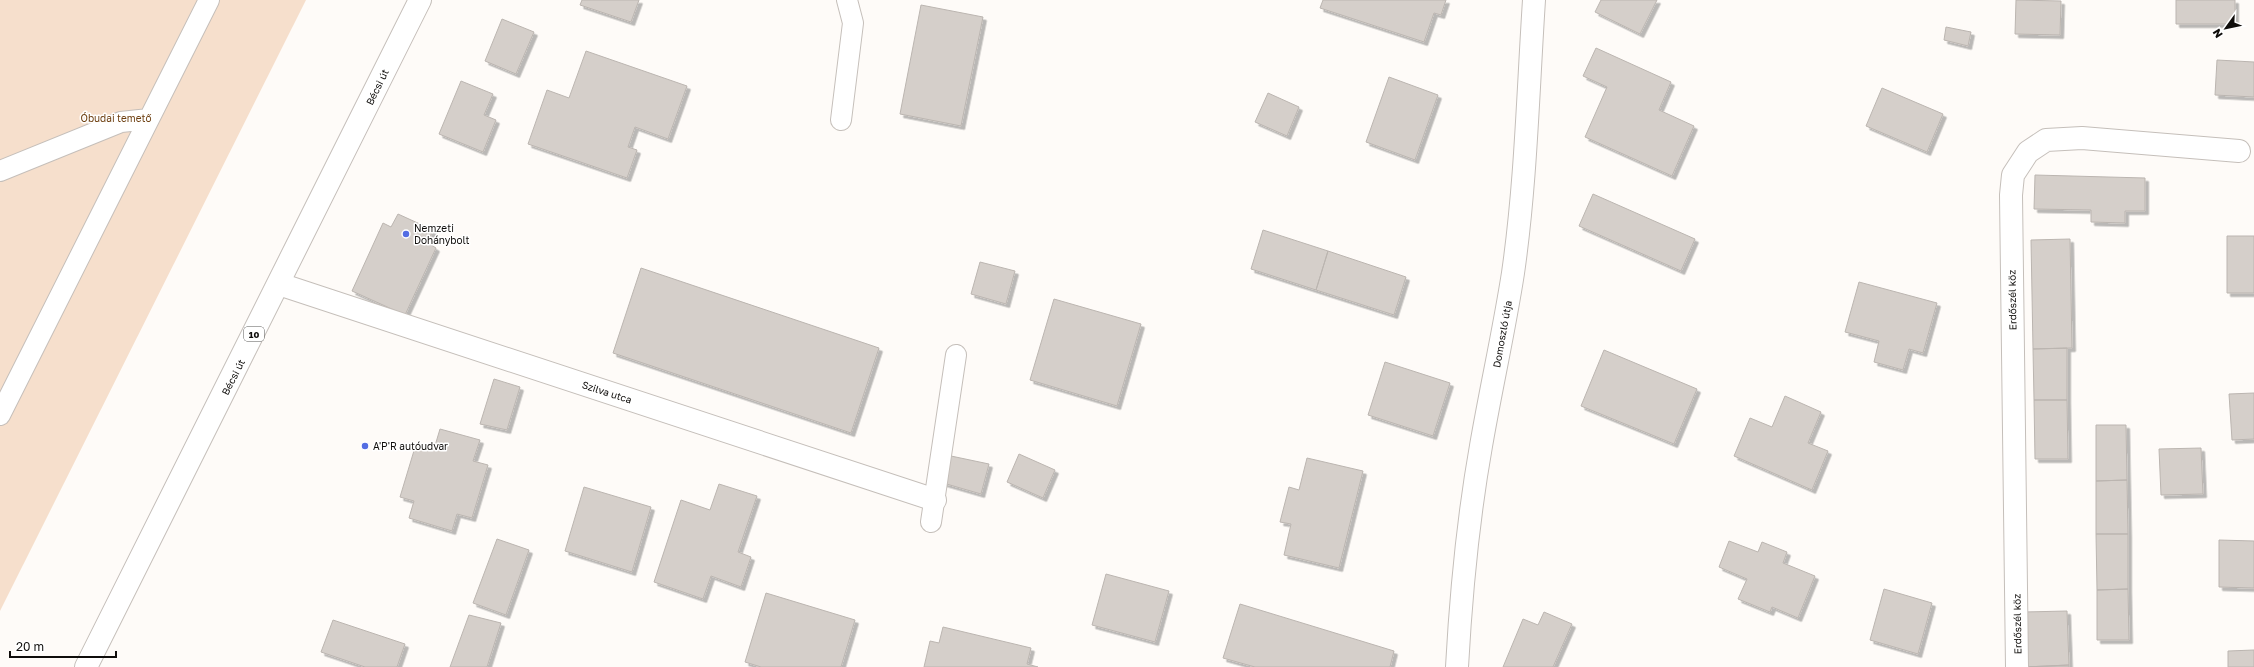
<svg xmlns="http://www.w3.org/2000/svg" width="2254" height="667" font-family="'Golos Text',sans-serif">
	<defs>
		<filter id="shadow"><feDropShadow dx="3.5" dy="3.5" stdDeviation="0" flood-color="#0004"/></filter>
	</defs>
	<rect width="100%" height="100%" fill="#fefbf8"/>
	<path fill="#f6dfcc" d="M0,0H306L0,611Z"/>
	<path fill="#d5cfca" stroke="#bbb5b0" filter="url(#shadow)" d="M582,0H639L631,22L580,5Z
		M1323,0H1446L1441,15L1434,13L1424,42L1320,8Z
		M1601,0H1657L1640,34L1595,12Z
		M2016,0L2061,1L2060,35L2015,34Z
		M2176,0H2235V24H2176Z
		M921,5L983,17L961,126L900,114Z
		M502,19L534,32L516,74L485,61Z
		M1946,27L1971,32L1968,46L1944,40Z
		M1596,48L1671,82L1659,110L1694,126L1672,176L1585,137L1607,87L1583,76Z
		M586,51L687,86L668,139L635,127L628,147L637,150L627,178L528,144L547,90L569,98Z
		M2217,60L2254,62V97L2215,95Z
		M1389,77L1438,95L1415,160L1366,142Z
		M461,81L493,94L484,115L496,120L483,152L439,134Z
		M1882,88L1943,114L1927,152L1866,126Z
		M1268,93L1299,107L1287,136L1255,122Z
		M2035,175L2145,178V211H2125V223L2091,222V210L2034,209Z
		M1593,194L1695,239L1681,271L1579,226Z
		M398,214L433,230L428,243L436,248L405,315L352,291L383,223L391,227Z
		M1263,230L1328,251L1316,290L1251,269Z
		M2227,236H2254V293H2227Z
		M2070,239L2072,348L2033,349L2031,240Z
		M1328,251L1406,277L1394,315L1316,290Z
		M980,262L1015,271L1006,304L971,294Z
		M641,268L879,348L851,433L613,353Z
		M1859,282L1937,303L1923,353L1909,349L1903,370L1874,362L1879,341L1845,332Z
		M1054,299L1141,324L1117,406L1030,380Z
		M2067,348V400H2034L2033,349Z
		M1604,350L1697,389L1674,444L1581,406Z
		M1385,362L1450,383L1433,436L1368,415Z
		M494,379L520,387L507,430L480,424Z
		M2254,393V439L2232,440L2229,394Z
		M1785,396L1821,412L1808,443L1828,451L1812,490L1734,456L1750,418L1772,427Z
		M2034,400H2067L2068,459H2035Z
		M2096,425H2126L2127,480L2096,481Z
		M440,429L480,440L473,461L488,465L472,518L457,514L452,531L409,518L414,501L400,497L416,444L434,449Z
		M2201,448L2203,494L2161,495L2159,449Z
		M1019,454L1055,470L1043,498L1007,482Z
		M951,456L989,464L981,494L943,483Z
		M1307,458L1363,471L1339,568L1284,555L1291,524L1280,522L1289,487L1299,490Z
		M2127,480L2128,534H2096V481Z
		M719,484L757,496L738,552L751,557L741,587L711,576L703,599L654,582L681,500L710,510Z
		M584,487L651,507L632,572L565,551Z
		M2096,534H2128V589L2097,590Z
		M497,539L529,550L506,615L473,603Z
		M2219,540L2254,541V588L2219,587Z
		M1729,541L1758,552L1762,542L1787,552L1783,563L1815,576L1798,618L1772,607L1770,612L1738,599L1747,579L1719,567Z
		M1106,574L1169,591L1155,642L1092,625Z
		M1884,589L1932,603L1918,654L1870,640Z
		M2128,589L2129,640H2097V590Z
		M766,593L855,620L841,667H761L745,662Z
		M1240,604L1394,651L1390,667H1255L1223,658Z
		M2067,611L2069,665L2025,667L2024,612Z
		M1544,612L1572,624L1553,667H1503L1523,619L1538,625Z
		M469,615L501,623L487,667H450Z
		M333,620L405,644L397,667H365L321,652Z
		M943,627L1031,648L1027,664L1038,667H924L930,641L939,643Z
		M2254,650V667H2228V651Z
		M2069,665V667H2025Z"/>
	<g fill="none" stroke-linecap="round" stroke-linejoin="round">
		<g stroke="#c5bfba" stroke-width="22">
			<path id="service" d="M841,120L853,23L847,0
				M0,171L121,122L149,119
				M0,415L209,0
				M931,522L956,355"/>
		</g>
		<g stroke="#c5bfba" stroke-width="24">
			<path id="minor" d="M279,284L935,500
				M1457,667C1461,593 1468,519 1481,446C1491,388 1504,331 1513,273C1526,183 1528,91 1534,0
				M2017,667L2011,195L2013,175L2028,152L2046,140L2082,138L2239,151"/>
		</g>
		<g stroke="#c5bfba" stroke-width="24">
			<path id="primary" d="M86,667L420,0"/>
		</g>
		<use href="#service" stroke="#fff" stroke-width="20"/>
		<use href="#minor" stroke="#fff" stroke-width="22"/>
		<use href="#primary" stroke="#fff" stroke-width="22"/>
	</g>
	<g fill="#536de3" stroke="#fff" stroke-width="1.5">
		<circle cx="406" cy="234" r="4"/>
		<circle cx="365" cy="446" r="4"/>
	</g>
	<g text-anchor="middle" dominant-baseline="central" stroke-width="3" stroke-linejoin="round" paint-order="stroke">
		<rect fill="#fff" stroke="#575654" stroke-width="1" x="244" y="327" width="20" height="14" rx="3"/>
		<g font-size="9" font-weight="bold" fill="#0f0d0b">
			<text x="254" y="334">10</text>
		</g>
		<g font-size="10" fill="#0f0d0b" stroke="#fff">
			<text transform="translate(377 87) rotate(-64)">Bécsi út</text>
			<text transform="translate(2012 300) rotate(-91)">Erdőszél köz</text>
			<text transform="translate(1502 334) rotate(-80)">Domoszló útja</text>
			<text transform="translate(233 377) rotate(-63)">Bécsi út</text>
			<text transform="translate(607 392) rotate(18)">Szilva utca</text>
			<text transform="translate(2017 624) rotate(-91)">Erdőszél köz</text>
		</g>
		<g font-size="10" fill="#6d3f10" stroke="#fff">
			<text x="116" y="118">Óbudai temető</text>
		</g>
		<g font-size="10" fill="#0f0d0b" stroke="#fff" text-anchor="start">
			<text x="414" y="228">Nemzeti<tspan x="414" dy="12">Dohánybolt</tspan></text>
			<text x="373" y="446">A'P'R autóudvar</text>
		</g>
	</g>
	<g transform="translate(2226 28) rotate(237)" stroke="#ffffff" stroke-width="3" paint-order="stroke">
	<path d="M0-3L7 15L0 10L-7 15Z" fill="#0f0d0b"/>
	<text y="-6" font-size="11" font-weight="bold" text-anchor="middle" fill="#0f0d0b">N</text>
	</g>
	<path d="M10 651v6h106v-6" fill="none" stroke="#0f0d0b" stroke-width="2"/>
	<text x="16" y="651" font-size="12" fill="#0f0d0b" stroke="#ffffff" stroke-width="3" paint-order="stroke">20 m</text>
</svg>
